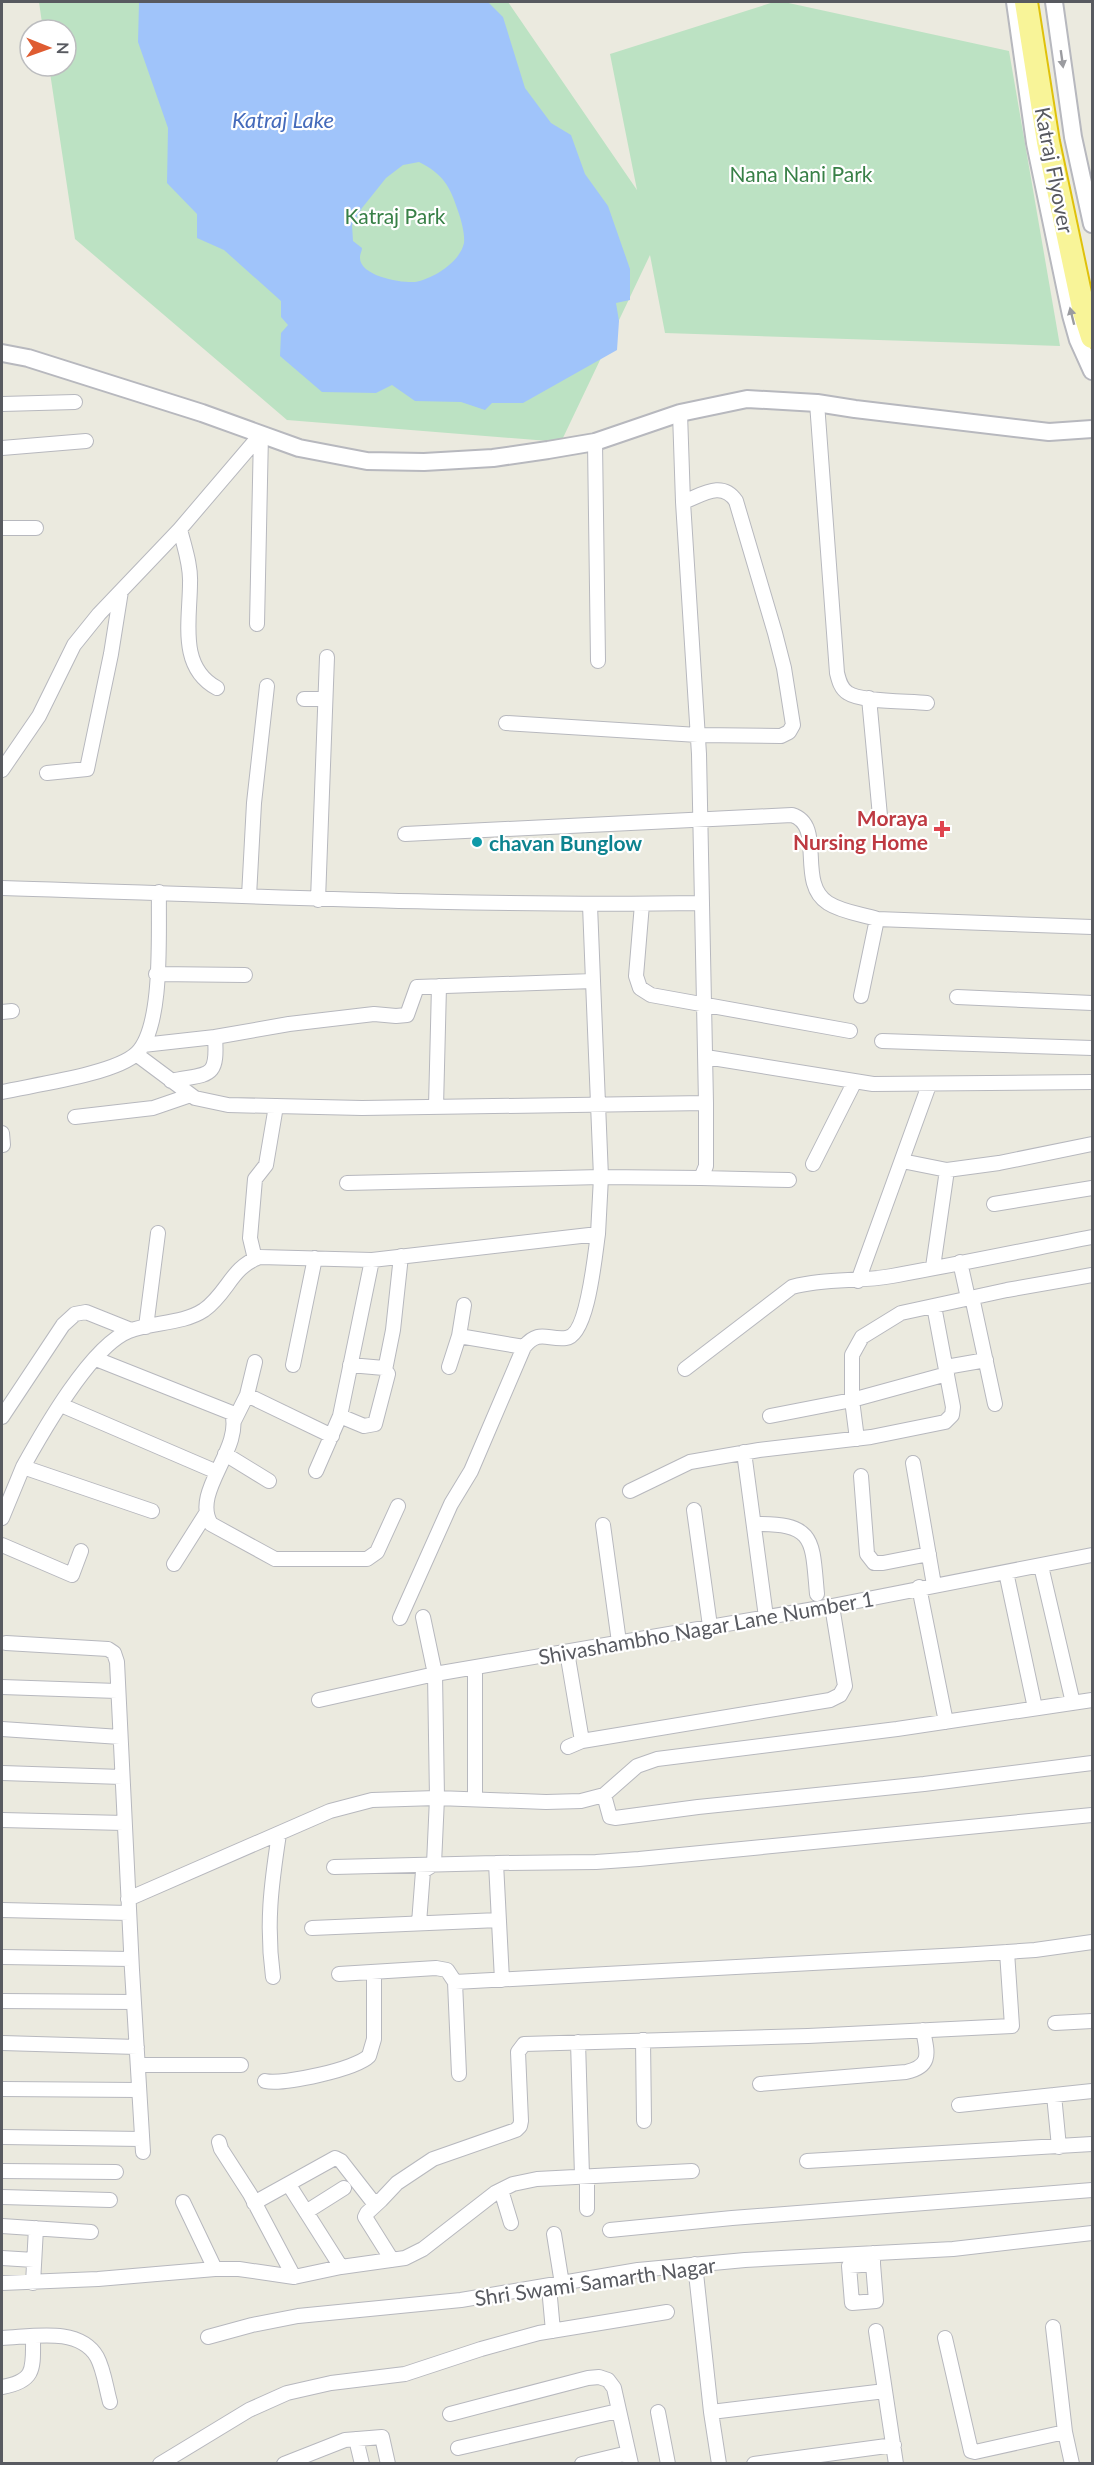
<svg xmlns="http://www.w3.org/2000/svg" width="1094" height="2465" font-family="Lato,sans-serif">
	<rect width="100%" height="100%" fill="#ebeadf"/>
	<path fill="#bce2c3" d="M39,2H508L637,190L610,54L774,2H784L1009,51L1060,346L665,333L650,255L561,442L287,420L75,239L49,66H66V30H43Z"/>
	<path fill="#a0c4fa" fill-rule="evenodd" d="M139,2H488L503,17L525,88L551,123L571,135L585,174L608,206L630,269V300L616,303L619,321L617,350L523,403H492L485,410L461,402L415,401L392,385L376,393L322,392L280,356L281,333L288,325L281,317V301L224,250L197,238V214L167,183L168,128L138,42ZM419,162C443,174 450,186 458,211C461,219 465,234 464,243C460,262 433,279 415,282C401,283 359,276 360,257C360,254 362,251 362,248L353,241L352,225L362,208L386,178L403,165Z"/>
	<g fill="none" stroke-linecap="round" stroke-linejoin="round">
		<g stroke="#b7b8be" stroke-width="16">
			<path id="minor" d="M817,403L837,673C839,681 841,689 848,693C861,702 909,701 927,703
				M2,404L75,402
				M595,442L598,661
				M2,448L86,441
				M2,528H36
				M257,624L261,434
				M217,688C178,667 190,620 190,583C191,565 184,546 180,529L261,434
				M869,698L880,816
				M304,699H324
				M506,723L698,735L781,736L789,732L793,725L784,668L775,633L736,501C722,480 702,495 683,502
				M2,770L39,716L74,645L99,614L180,529
				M47,773L87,769L111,654L121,591
				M405,834L792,815C826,825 796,883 828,903C842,912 861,914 877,919
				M2,888C235,895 468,907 702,903
				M249,896L254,803L267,686
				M318,900L327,657
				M642,904L636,976L640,988L651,995L850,1031
				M156,974L245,975
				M861,996L877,919L1092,927
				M957,997L1092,1003
				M2,1012L12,1011
				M882,1041L1092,1048
				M143,1045L215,1037
				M136,1054L195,1098L228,1105L362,1108L706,1103
				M706,1057L873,1084L1092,1082
				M171,1081C209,1073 218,1080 215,1037L289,1024L374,1014L396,1016L407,1015L417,987L593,981L590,905
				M2,1092C33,1085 116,1074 137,1053C164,1026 158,931 159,892
				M436,1107L439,986
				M75,1117L153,1108L191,1095
				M2,1133L3,1145
				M902,1161L947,1170
				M813,1164L855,1081
				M701,1178L789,1180
				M347,1183L601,1177L593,981
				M994,1204L1092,1188
				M255,1259L250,1238L255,1179L266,1165L276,1106
				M960,1262L968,1298
				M933,1267L947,1170L999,1163L1092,1144
				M858,1281L929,1085
				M972,1297L995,1404
				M146,1327L158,1233
				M459,1336L524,1347
				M96,1359L232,1413C243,1449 191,1492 211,1524L275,1559H367L377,1552L398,1506
				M293,1365L315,1258
				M449,1367L459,1336L464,1305
				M946,1367L986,1360
				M685,1369L792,1287C824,1278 859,1282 892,1276C959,1264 1026,1250 1092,1237
				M385,1370L393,1330L401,1256
				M247,1395L332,1436
				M61,1405L217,1472
				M340,1416L364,1426L375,1424L388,1374L384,1368L350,1365
				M770,1416L852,1400L947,1374
				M2,1417L63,1325L75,1314L86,1312L131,1330
				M234,1421L247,1395L255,1362
				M857,1439L852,1400V1355L862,1337L901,1313L1007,1290L1092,1275
				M744,1452L766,1617
				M225,1454L269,1481
				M913,1463L934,1585
				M316,1471L340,1416L372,1260
				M861,1476L867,1554L874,1563H883L929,1554
				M630,1491L690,1462L759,1450L871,1437L945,1422L952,1415L953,1407L934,1306
				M694,1510L710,1626
				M152,1511L23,1467C43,1431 91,1346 129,1331C152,1322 183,1324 204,1310C228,1293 231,1267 260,1257L372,1260L598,1234L601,1177L701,1178L706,1166V1103L699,754L683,502L680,413
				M2,1518L23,1467
				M754,1524C816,1523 812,1540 817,1594
				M603,1525L619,1642
				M2,1545L72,1575L81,1551
				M174,1564L205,1515
				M1041,1566L1073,1703
				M1006,1572L1035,1708
				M919,1587L946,1722
				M400,1618L451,1504L471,1471L524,1347C539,1329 547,1340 566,1338C588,1336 595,1253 598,1234
				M6,1643L108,1649L114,1653L117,1662L132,1970L143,2152
				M567,1652L582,1741
				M2,1687L117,1691
				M319,1700L435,1674L832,1606L1092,1555
				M2,1729L120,1737
				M568,1747L582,1741L830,1700L840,1695L845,1686L832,1606
				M2,1773L122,1777
				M604,1795L610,1817L615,1818L698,1807L924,1784L1092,1763
				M475,1798V1668
				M2,1820L124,1823
				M334,1867L496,1863
				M128,1899L330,1811L372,1800L437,1798L546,1802L581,1801L604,1795L637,1766L657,1759L897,1729L1092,1700
				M2,1910L129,1913
				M419,1923L423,1871L434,1864L437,1798L435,1674L423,1617
				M312,1928L499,1920
				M2,1957L131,1959
				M339,1974L436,1968L447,1970L455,1982L459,2074
				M273,1977C266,1925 271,1886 279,1834
				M502,1980L496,1863L596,1862L639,1859L1092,1815
				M455,1982L961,1955L1035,1950L1092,1942
				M2,2001L134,2002
				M1055,2023L1092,2021
				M643,2040L644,2121
				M578,2042L582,2176
				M2,2043L137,2047
				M138,2065H241
				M265,2081C284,2085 356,2069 369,2056L374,2039V1972
				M760,2084L906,2072C933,2066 927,2052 923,2030
				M2,2089L139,2090
				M1054,2095L1059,2147
				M959,2105L1092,2091
				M2,2137L142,2139
				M219,2142L221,2149L250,2194L294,2277
				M807,2161L1092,2144
				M2,2171L116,2172
				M587,2177V2209
				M289,2185L341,2267
				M501,2190L511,2223
				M2,2197L110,2200
				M381,2200L367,2213L365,2217L392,2260
				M183,2202L215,2269
				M254,2203L335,2158L341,2161L373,2202L381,2200L397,2183L433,2159L516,2130L520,2126L521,2121L518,2052L524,2044L808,2036L1012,2026L1007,1952
				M306,2212L344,2188
				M2,2226L91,2232
				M610,2230L732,2218L1092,2190
				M554,2234L562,2284
				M873,2253V2264L876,2301L852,2303L849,2266L873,2264
				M2,2258L34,2260
				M695,2264L711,2412L719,2464
				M2,2283L98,2279L215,2269H239L294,2277L341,2267L405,2258L423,2249L495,2193L513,2184L537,2179L692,2171
				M33,2283L36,2228
				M549,2287L553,2331
				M1053,2327L1065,2432L1072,2464
				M876,2331L896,2464
				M208,2337L252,2325L298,2316L461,2300L638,2270L745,2260L953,2249L1092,2233
				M2,2338C31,2337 79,2326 97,2357C104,2370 106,2388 110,2402
				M945,2338L971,2451L975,2452L1065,2432
				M2,2387C36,2381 33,2368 33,2337
				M658,2412L668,2464
				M711,2412L885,2391
				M450,2414L588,2378L599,2377L608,2380L614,2388L631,2464
				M356,2439L362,2464
				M458,2448L618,2411
				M160,2464L249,2410L287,2393L331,2383L405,2374L481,2349L539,2333L667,2312
				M284,2464L345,2440L382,2437L388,2464
				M582,2464L628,2453
				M754,2464L894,2445"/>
		</g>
		<g stroke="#b7b8be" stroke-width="20">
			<path id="tertiary" d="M1015,2L1035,143L1071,315L1078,340L1092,371
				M1054,2L1073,137L1092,224
				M2,353L28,358L202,413L299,448L367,461L424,462L493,458L548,450L595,442L680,413L747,399L817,403L855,409L1049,432L1092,429"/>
		</g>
		<g stroke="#dfc10b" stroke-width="26">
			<path id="trunk" d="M1026,2L1048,142L1084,312L1092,337"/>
		</g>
		<use href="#minor" stroke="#fff" stroke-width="14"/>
		<use href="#tertiary" stroke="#fff" stroke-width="16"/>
		<use href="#trunk" stroke="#f8f498" stroke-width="22"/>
	</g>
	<defs><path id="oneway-solid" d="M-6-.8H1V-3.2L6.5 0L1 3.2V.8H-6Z" transform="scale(1.5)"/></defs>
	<g fill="#9b9ca0">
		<use href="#oneway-solid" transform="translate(1062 59) rotate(82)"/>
		<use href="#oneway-solid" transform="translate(1072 316) rotate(-104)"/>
	</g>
	<path fill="#e0444e" stroke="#fff" stroke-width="2" d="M939 820h6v6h6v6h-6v6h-6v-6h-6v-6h6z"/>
	<circle fill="#0f9aa8" stroke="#fff" stroke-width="2" cx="477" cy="842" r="6"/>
	<g text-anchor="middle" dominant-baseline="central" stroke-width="4.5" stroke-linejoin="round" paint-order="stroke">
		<g font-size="21" fill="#585a60" stroke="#fff">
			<text transform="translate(1055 170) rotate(79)">Katraj Flyover</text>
			<text transform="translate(706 1627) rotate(-10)">Shivashambho Nagar Lane Number 1</text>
			<text transform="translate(595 2281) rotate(-8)">Shri Swami Samarth Nagar</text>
		</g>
		<g font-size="21" fill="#388047" stroke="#fff">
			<text x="801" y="173">Nana Nani Park</text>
			<text x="395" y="215">Katraj Park</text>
		</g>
		<g font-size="21" font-weight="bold" fill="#be3a42" stroke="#fff" text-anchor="end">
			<text x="928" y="817">Moraya<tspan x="928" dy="24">Nursing Home</tspan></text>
		</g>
		<g font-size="21" font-weight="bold" fill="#0d838f" stroke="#fff" text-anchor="start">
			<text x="489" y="842">chavan Bunglow</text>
		</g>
		<g font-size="22" font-style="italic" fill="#456bbb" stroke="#fff">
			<text x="283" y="119">Katraj Lake</text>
		</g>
	</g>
	<rect width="1094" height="2465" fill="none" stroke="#585a60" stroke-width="6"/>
	<g transform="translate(48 48) rotate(91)"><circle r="28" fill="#ffffff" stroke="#bcbdbf" stroke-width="1.5"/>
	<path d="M0-4.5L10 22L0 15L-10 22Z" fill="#df5c31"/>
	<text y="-9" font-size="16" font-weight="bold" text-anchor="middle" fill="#585a60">N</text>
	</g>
</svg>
